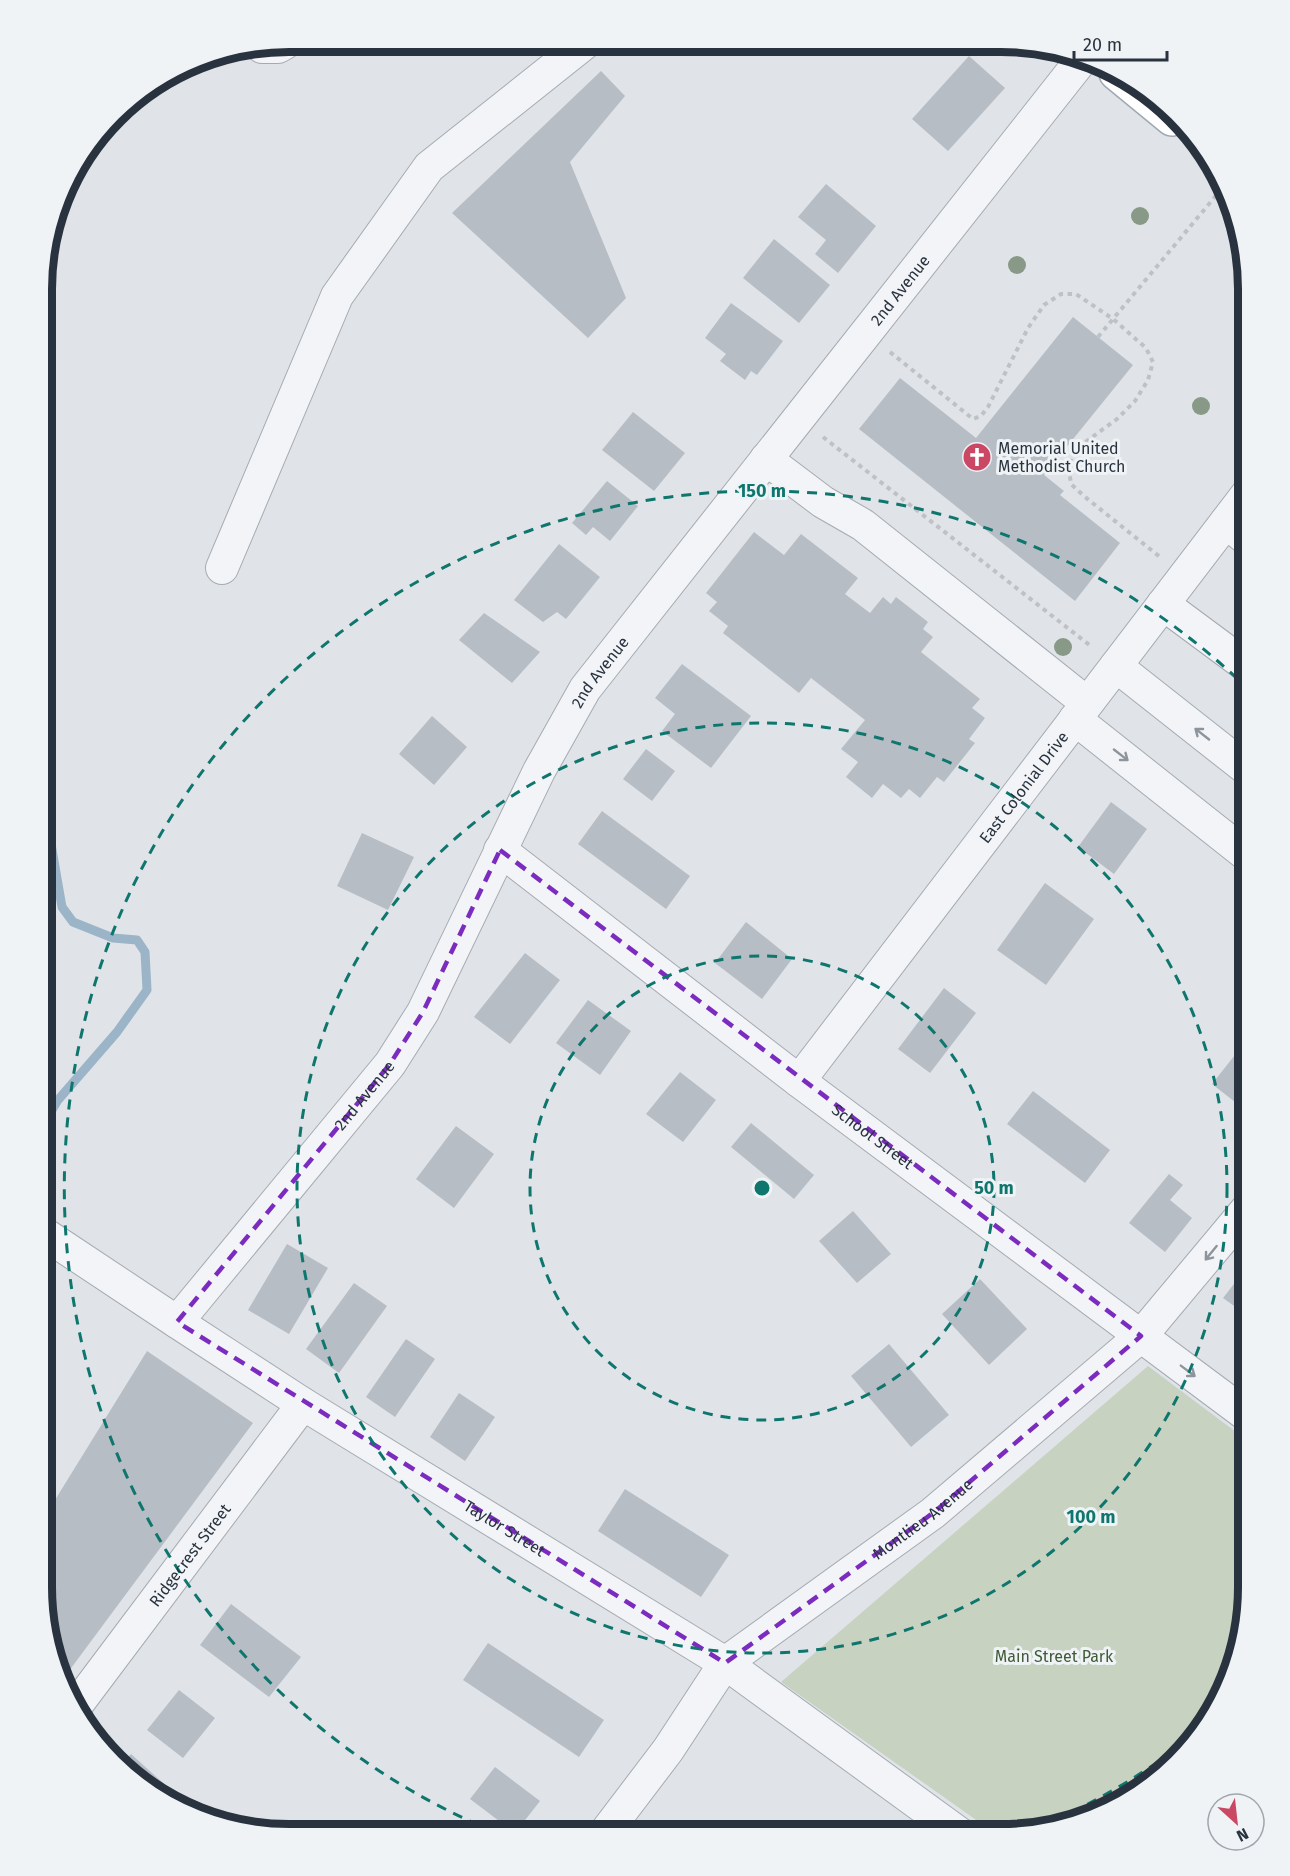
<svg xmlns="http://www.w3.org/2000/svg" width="1290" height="1876" font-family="'Fira Sans',sans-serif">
	<rect width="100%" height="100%" fill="#e0e4e8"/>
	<path fill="#c7d2c1" d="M1148,1366L1248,1441L1247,1603L1235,1666L1206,1724L1163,1773L1110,1809L996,1834L781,1682Z"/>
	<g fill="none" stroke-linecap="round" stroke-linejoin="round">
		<path stroke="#9cb4c8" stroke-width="9" d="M43,1125L58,1100L117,1032L147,990L145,952L137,940L113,938L73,922L62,907L43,798"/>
	</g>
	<path fill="#b7bdc5" d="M969,56L1005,88L948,151L912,119Z
		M601,71L625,96L570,162L626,298L588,338L452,213Z
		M826,184L876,226L838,273L815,254L826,240L798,217Z
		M774,239L830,285L799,323L743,278Z
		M731,303L783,341L757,375L751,371L745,380L720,361L726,354L705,338Z
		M1073,317L1133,365L1044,475L1064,491L1060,495L1120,543L1075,601L859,429L900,378L976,438Z
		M633,412L685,453L654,491L602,450Z
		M607,481L638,506L610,541L593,527L586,535L572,523Z
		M754,532L784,555L801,534L858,578L845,594L870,613L883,597L891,604L896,597L928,622L923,629L933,637L921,652L980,699L972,708L985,718L969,739L975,743L944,782L937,777L920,798L909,789L901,798L883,784L872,798L846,777L858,762L841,749L865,720L811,678L799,693L723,633L728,626L709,611L717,602L706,593Z
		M559,544L600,577L566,619L557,612L543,622L514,600Z
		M484,613L540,652L512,683L459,640Z
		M682,664L751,716L711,768L662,731L675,714L655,698Z
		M432,716L467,747L434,785L399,754Z
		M646,749L675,771L652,801L623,779Z
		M1111,802L1147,829L1114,874L1078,847Z
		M602,811L690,876L666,909L578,844Z
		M362,833L414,857L388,910L337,886Z
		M1045,883L1094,919L1046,985L997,950Z
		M746,922L792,959L762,999L715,963Z
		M525,953L560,980L510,1044L474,1017Z
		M944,988L976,1013L930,1073L898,1049Z
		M588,1000L631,1031L600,1075L556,1043Z
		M1242,1046L1248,1051V1103L1244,1109L1212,1084Z
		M680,1072L716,1100L683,1142L646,1114Z
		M1033,1091L1110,1150L1085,1183L1007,1124Z
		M751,1123L814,1175L794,1199L731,1147Z
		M456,1126L494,1154L454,1208L416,1179Z
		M1169,1174L1183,1185L1170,1200L1192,1218L1165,1252L1129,1223Z
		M853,1211L891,1254L857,1283L819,1241Z
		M287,1244L328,1268L289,1334L248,1310Z
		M1248,1266V1316L1223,1298Z
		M980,1279L1027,1329L989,1365L942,1314Z
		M354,1283L387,1306L339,1373L306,1349Z
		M406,1339L435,1359L395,1417L366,1397Z
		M889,1344L949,1415L911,1447L851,1376Z
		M147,1351L253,1423L63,1679L42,1586V1521Z
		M459,1393L495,1417L465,1461L430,1437Z
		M625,1489L729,1555L701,1597L598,1531Z
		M231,1604L301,1657L269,1697L200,1645Z
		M488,1643L604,1720L579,1757L463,1680Z
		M179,1690L215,1718L183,1758L147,1730Z
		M131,1754L172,1791L166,1798L139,1783L123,1763Z
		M495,1767L540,1801L515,1833L470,1799Z"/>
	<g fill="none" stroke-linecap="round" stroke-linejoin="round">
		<g stroke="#a5abb2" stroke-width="34">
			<g id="minor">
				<path d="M262,47H278L285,43"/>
				<path d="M766,459L823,502L863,525L1087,703"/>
				<path d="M1226,522L1248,540"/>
				<path d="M222,568L337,296L429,167L585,43"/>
				<path d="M1163,604L1248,667"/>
				<path d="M1116,666L1248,770"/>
				<path d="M1075,719L1248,856"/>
				<path id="s1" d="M500,850L799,1081L1248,1416"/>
				<path id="s2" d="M799,1081L1248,493"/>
				<path id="s3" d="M43,1233L177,1322L303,1404L725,1663L960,1834"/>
				<path id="s4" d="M177,1322L390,1064L423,1012L539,771L585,689L1083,58"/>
				<path id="s5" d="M76,1706L303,1404"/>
				<path id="s6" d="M605,1833L668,1750L725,1663L933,1513L1141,1336L1248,1208"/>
			</g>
		</g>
		<g stroke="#9fa9b4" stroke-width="36">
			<path id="major" d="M1116,73L1172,119"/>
		</g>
		<path stroke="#bec2c7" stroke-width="4" stroke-dasharray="4.5 4.5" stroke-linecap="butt" d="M1098,337L1224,186
			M890,352L973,419L981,416L988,407L1028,328L1044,305L1061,294H1076L1113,319L1146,348L1153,362L1148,380L1135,401L1117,419L1084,443L1072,455L1069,470L1071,484L1085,497L1160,557
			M823,437L1092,647"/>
		<use href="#minor" stroke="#f2f4f7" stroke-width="32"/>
		<use href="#major" stroke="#fff" stroke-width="33"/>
	</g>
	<g fill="#889987">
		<circle cx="1140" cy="216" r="9"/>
		<circle cx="1017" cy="265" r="9"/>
		<circle cx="1201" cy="406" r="9"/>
		<circle cx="1063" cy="647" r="9"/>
	</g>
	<defs><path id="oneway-shaft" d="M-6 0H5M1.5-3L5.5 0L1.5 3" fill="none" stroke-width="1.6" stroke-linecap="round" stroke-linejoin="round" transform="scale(1.5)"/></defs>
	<g stroke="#8e949b">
		<use href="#oneway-shaft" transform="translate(1202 734) rotate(-142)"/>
		<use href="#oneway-shaft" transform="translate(1121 755) rotate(38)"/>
		<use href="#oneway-shaft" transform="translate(1211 1253) rotate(129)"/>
		<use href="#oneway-shaft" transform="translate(1188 1371) rotate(37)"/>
	</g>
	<path fill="none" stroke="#7b2cbf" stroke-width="4.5" stroke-dasharray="12 8" stroke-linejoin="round" d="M500,850L1141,1336L933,1513L725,1663L177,1322L390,1064L423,1012Z"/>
	<g fill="none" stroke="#0f766e" stroke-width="3" stroke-dasharray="10 8">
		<circle cx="762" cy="1188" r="232"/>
		<circle cx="762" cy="1188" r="465"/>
		<path d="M1201 1730A697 697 0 0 1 1051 1822M495 1832A697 697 0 1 1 1246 687"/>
	</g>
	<defs>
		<g id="church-disc" transform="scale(1.5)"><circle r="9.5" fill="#ca4864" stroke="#eff3f6"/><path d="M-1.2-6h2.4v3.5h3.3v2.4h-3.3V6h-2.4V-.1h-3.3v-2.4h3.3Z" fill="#fff"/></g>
	</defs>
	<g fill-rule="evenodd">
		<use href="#church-disc" x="977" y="457"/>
	</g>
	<g text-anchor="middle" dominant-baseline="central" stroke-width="6" stroke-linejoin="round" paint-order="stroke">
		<g font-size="16" fill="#29333f" stroke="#eff3f6">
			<text stroke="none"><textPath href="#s4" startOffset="1266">2nd Avenue</textPath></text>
			<text stroke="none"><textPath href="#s4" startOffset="780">2nd Avenue</textPath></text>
			<text stroke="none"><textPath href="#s2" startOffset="370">East Colonial Drive</textPath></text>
			<text stroke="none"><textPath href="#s4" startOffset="294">2nd Avenue</textPath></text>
			<text stroke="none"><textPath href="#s1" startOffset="470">School Street</textPath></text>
			<text stroke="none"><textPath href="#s6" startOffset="453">Montlieu Avenue</textPath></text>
			<text stroke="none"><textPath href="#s3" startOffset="548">Taylor Street</textPath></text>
			<text stroke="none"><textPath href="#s5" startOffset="189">Ridgecrest Street</textPath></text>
		</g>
		<g font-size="16" fill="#29333f" stroke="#eff3f6" text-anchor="start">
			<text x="998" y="448">Memorial United<tspan x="998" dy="18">Methodist Church</tspan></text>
		</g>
		<g font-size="16" fill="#405b37" stroke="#eff3f6">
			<text x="1054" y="1656">Main Street Park</text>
		</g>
	</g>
	<path d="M0 0H1290V1876H0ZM289 52H1001A237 237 0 0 1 1238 289V1587A237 237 0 0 1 1001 1824H289A237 237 0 0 1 52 1587V289A237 237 0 0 1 289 52Z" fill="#eff3f6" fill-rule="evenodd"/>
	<path fill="none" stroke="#29333f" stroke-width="8" d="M289 52H1001A237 237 0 0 1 1238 289V1587A237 237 0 0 1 1001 1824H289A237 237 0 0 1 52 1587V289A237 237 0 0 1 289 52Z"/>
	<circle cx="762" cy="1188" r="9" fill="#0f766e" stroke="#eff3f6" stroke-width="3"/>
	<g font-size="18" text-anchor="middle" font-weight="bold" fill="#0f766e" stroke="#eff3f6" stroke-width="6" stroke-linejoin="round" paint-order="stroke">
		<text x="762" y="497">150 m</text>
		<text x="994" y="1194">50 m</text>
		<text x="1091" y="1523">100 m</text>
	</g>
	<g transform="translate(1236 1822) rotate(153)"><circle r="28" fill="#eff3f6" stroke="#a0a6ad" stroke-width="1.5"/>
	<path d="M0-4.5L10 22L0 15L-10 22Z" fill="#ca4864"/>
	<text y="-9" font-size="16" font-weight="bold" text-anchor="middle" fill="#29333f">N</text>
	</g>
	<path d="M1074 51v9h93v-9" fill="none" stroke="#29333f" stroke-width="3"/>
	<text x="1083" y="51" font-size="18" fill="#29333f" stroke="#eff3f6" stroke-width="4.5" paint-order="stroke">20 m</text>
</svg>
